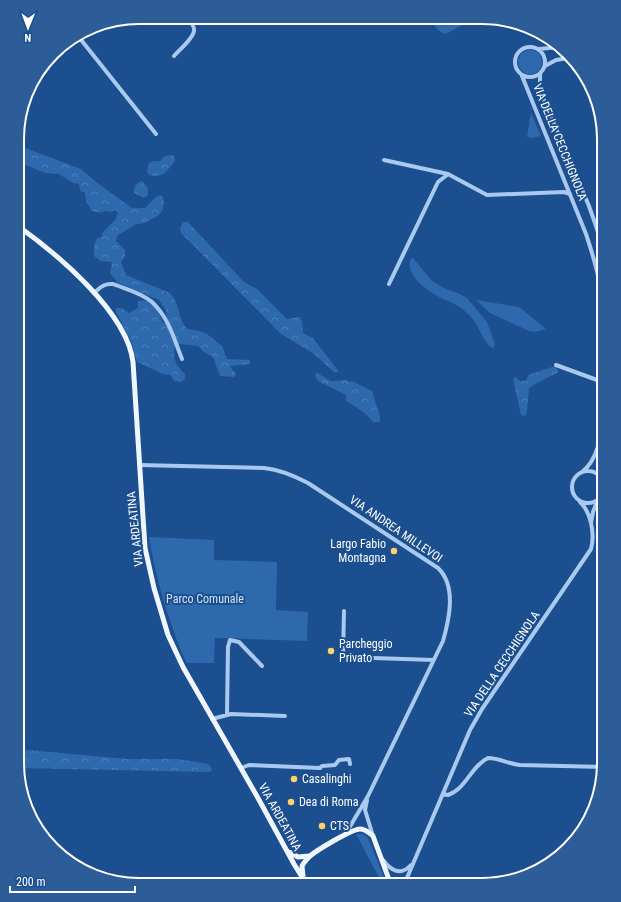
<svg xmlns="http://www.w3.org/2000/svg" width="621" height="902" font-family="'Roboto Condensed',sans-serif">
	<defs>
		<pattern id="forest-crowns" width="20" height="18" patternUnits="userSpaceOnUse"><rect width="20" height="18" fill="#2e69ad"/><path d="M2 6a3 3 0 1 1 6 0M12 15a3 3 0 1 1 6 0" fill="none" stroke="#4d80b9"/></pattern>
	</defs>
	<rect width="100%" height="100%" fill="#1b4f8f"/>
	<path fill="#2e69ad" d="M429,18H457L462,25L446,34C438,33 434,24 429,18Z
		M518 62a12 12 0 1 1 24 0a12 12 0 1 1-24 0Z
		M531,113L541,136L531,138L527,137Z
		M412,257L432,281L446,289L460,294L467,298L487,322L495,344L494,348L490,347C481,337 478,323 468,314C465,311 461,308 458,306C448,300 436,297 428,290C418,283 404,269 412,257Z
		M476,300L519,307L546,329L534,332L529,331L490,313Z
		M149,537L214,540V560L277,562L276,610L308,612L307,641L215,638L214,663H187L183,656C167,615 156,581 149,537Z
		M356,834H363L368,838L387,885H383Z"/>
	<path fill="url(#forest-crowns)" d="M22,147L81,169L96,182L132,208H145L156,197L160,195L163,197L164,203L163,209L159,215L145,223L136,224L117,236L116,241L125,250V256L121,262L126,275L170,293C180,304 178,319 187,329L199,331L207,334L222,346L227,359L250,360V364L230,366L236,374L234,377L220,376L213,357L204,352L198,346L179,344L175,345C173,359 175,365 185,374V379L181,382L174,381L171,375L163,374L137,362L131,341L116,312V308H122L129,313L138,308V301C156,299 157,308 163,323L168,324L166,310L159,300L118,283L110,273L112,262L101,261L94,256V246L97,238L102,237V233L116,219L118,212L115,210L110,212L104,211L102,213L92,211L86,201L85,192H81L79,184L73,183L59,174L45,173L26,165H18V148Z
		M172,155L174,156L175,161C167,171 163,179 149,175L147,171L149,163L154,161H160L165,156Z
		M142,181L148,188V195L144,198L134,193C133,187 136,183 142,181Z
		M183,222H188L244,282L257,289L287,319L300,317L302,321L303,333L313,338L339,372H334L314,354L281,334L181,233L180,228Z
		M555,366L559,372L535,384L529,388L527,411L525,416L521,415L513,379L516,377L520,381H526L528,375Z
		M317,373L331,381L345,380L350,382L352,381L372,391L380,417V422H373L366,414L347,401L346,395L318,381L315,376Z
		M17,749L127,759H178L208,764L212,769L210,772L18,768Z"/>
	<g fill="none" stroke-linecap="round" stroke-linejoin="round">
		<path stroke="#a9c9ee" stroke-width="4" d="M78,36L156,134
			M515 62a15 15 0 1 1 30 0a15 15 0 1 1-30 0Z
			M539,49L560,47
			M174,56C179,50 193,39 194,31C195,26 190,21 187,17
			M545,66L556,60L569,58
			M540,73V85L543,98L589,206L604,249
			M522,76L586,234C594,258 601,282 604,307
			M384,160L448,174L487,195L564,192L570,194
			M389,284L438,182L447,175
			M94,293C100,288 104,283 113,284C126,289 142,293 152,302C169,318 174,339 182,359
			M556,365L597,380L600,382L604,391
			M597,380L601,379L604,376
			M139,465L264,468C281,470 293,475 308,483L438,568C457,586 449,620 443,641L368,796L345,835
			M572 487a16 16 0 1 1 32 0a16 16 0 1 1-32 0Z
			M582,472C601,457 601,429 604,408
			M603,482L604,471
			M591,523L593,512L598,499
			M344,611L343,657L434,660
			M227,714L228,647L230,640L239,642L262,666
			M212,719L231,714L285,716
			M241,768L249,765L320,768L322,766L335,765L339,760L349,759L350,764
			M443,794L448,795C466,789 471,766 488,758C499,758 509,764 520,765L604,767
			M367,800L365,810L373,836
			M383,860C391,871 401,876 411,865
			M404,885L470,730L482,709L591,549C595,534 591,512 580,502"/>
		<path stroke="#f0f6ff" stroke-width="5" d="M18,226C57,254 127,312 133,362L145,548L154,588L168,635L183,667L258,798L294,864L307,885
			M289,852L298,857L309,856
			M303,876L302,866C304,862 307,859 310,856C317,850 352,829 360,829C366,829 369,833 373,836L391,885"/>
	</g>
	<g fill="#ffd166" stroke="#1b4f8f" stroke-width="1.5">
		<circle cx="394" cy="551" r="4"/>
		<circle cx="331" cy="651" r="4"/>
		<circle cx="294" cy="779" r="4"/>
		<circle cx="291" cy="802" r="4"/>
		<circle cx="322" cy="826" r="4"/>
	</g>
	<g text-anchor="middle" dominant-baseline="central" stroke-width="4" stroke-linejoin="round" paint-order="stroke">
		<g font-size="12" fill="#fff" stroke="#1b4f8f">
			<text transform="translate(560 142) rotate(68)">VIA DELLA CECCHIGNOLA</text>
			<text transform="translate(135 529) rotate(-96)">VIA ARDEATINA</text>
			<text transform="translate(396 529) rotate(34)">VIA ANDREA MILLEVOI</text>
			<text transform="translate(502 664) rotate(-56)">VIA DELLA CECCHIGNOLA</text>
			<text transform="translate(280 817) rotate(61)">VIA ARDEATINA</text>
		</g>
		<g font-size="12" fill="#fff" stroke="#1b4f8f" text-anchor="start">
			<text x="386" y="544" text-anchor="end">Largo Fabio<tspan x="386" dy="14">Montagna</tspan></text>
			<text x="339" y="644">Parcheggio<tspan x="339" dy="14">Privato</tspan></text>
			<text x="302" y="779">Casalinghi</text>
			<text x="299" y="802">Dea di Roma</text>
			<text x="330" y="826">CTS</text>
		</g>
		<g font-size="12" fill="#cfe3fa" stroke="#1b4f8f">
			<text x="205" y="599">Parco Comunale</text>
		</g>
	</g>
	<path d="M0 0H621V902H0ZM139 24H482A115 115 0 0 1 597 139V763A115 115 0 0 1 482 878H139A115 115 0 0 1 24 763V139A115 115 0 0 1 139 24Z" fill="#2d5d98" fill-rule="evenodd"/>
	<path fill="none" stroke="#fff" stroke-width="2" d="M139 24H482A115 115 0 0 1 597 139V763A115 115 0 0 1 482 878H139A115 115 0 0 1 24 763V139A115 115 0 0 1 139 24Z"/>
	<g transform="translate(28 28) rotate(181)" stroke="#1b4f8f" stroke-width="3" paint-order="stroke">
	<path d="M0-3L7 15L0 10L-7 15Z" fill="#ffffff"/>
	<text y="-6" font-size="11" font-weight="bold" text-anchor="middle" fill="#ffffff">N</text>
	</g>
	<path d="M10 886v6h125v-6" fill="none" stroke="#ffffff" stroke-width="2"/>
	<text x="16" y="886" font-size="12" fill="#ffffff" stroke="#1b4f8f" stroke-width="3" paint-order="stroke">200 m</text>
</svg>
